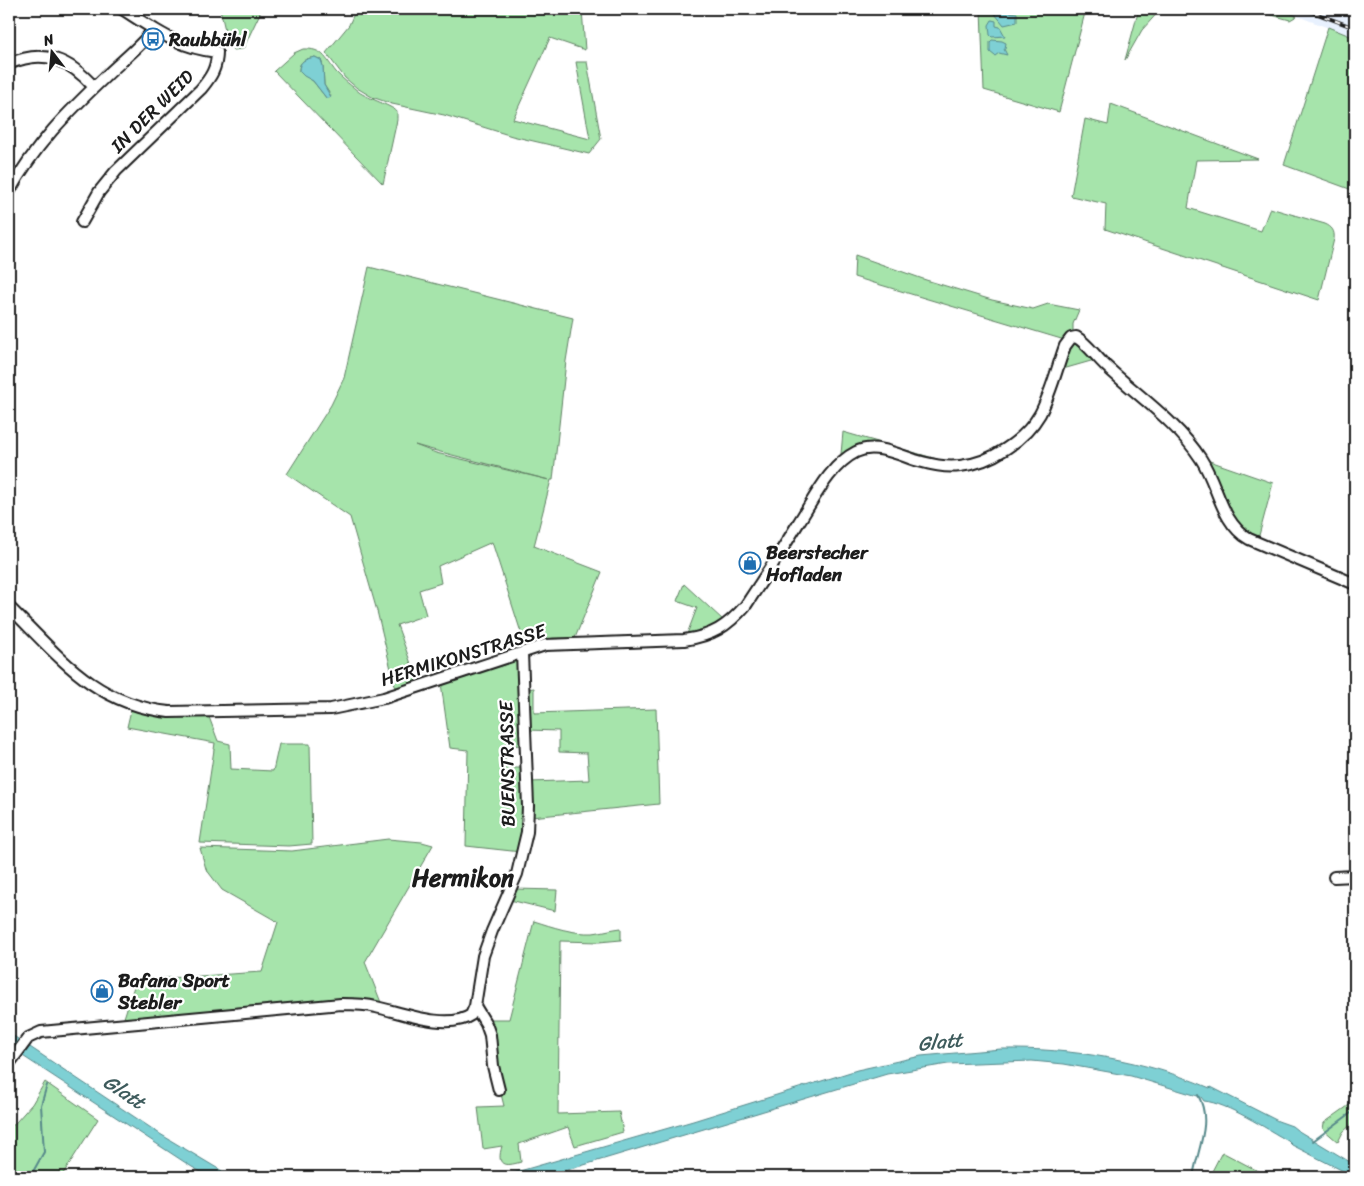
<svg xmlns="http://www.w3.org/2000/svg" width="1364" height="1186" font-family="Sriracha,sans-serif">
	<rect width="100%" height="100%" fill="#fff"/>
	<filter id="ink" filterUnits="userSpaceOnUse"><feTurbulence type="fractalNoise" baseFrequency=".02" numOctaves="2"/><feDisplacementMap in="SourceGraphic" scale="10" xChannelSelector="R" yChannelSelector="G"/><feConvolveMatrix kernelMatrix="1 2 1 2 8 2 1 2 1" color-interpolation-filters="sRGB"/></filter>
	<g filter="url(#ink)">
		<path fill="#e8f1fe" d="M1279,9H1351L1355,10V38Z"/>
		<path fill="#a6e4ab" stroke="#618064" fill-rule="evenodd" d="M220,9H262L243,49L233,50L225,30Z
			M356,9H582L585,50L550,38L513,119L590,139L576,62H587L601,139L589,154L512,136L444,115L392,104L372,97L357,88L345,78L326,53L349,25Z
			M981,9H991L997,15L1009,12L1007,9H1086L1059,112L984,90Z
			M1139,9H1161L1142,30L1125,60Z
			M1250,9H1279L1297,16L1290,20Z
			M1328,27L1355,38V191L1284,165Z
			M303,49C323,48 325,58 336,72C342,79 352,86 359,92C367,98 395,107 397,112C397,112 397,119 397,120L383,184L274,71L294,53ZM315,57L321,60L323,66L324,85L331,96L327,99L313,81L299,71C299,61 305,59 315,57Z
			M1111,104L1258,159L1196,160L1188,208L1261,231L1270,208L1325,224C1332,227 1335,231 1334,239L1319,300L1105,229L1106,204L1071,196L1085,119L1108,125Z
			M855,255L926,280L992,300L1033,309L1048,304L1079,310L1073,324V337L1098,359L1056,371L1068,341L854,277Z
			M369,267L573,318L566,361L553,480H551L534,546L602,572L575,638H553L525,645L492,542L438,566L441,583L419,590L426,615L397,625L418,683L396,690L377,611L350,517L287,474L331,405L344,378ZM415,445L429,449L549,480L436,453Z
			M843,432L961,466L871,449L840,465Z
			M1201,458L1273,483L1257,543L1240,534Z
			M684,584L723,620L700,632L687,634L697,608L677,601Z
			M514,659L520,665L522,745L505,746V768H523L525,806L521,852L466,846L468,750L450,748L441,683Z
			M534,688V713L656,709L659,804L531,817L530,782L589,780L587,753L559,752V731L527,730V689Z
			M131,710L162,715L209,717L218,741L230,744L231,769L273,771L279,744H310L312,844L289,846L200,843L215,743L127,727Z
			M388,839L422,842L433,845L365,962L382,1005L123,1021L136,980L262,972L278,922L222,890L206,869L200,848L292,851Z
			M515,889L557,890L555,911L510,900Z
			M534,921C553,927 573,934 593,933C602,932 612,929 621,928V940L599,942L560,941L558,1114L619,1112L623,1132L575,1146L568,1127L519,1144L521,1162C504,1167 496,1166 502,1146L483,1149L478,1107L504,1106L494,1066L492,1019H509Z
			M45,1082L98,1119L61,1177H9V1130L32,1104Z
			M1355,1101V1121L1343,1132L1338,1142L1323,1129L1324,1123Z
			M1222,1152L1258,1171L1255,1177H1209Z"/>
		<path fill="#7ed0d4" stroke="#57888a" d="M991,9H1007L1009,12L1017,13V22L1004,25Z
			M992,20L996,21V26L1000,27L1005,36L992,37L990,35L989,25Z
			M992,40L1002,41L1006,43L1005,48L1004,49L1007,55L999,53L995,56L990,52V42Z
			M315,57L321,60L323,66L324,85L331,97L327,99L313,81L304,76L299,71C299,61 305,59 315,57Z
			M9,1033L160,1134L232,1177H210L192,1167L9,1047Z
			M1001,1049C1072,1048 1145,1060 1210,1088L1211,1087L1278,1121L1292,1126L1297,1130L1355,1165V1177L1292,1145L1288,1141C1267,1129 1227,1103 1204,1101L1201,1097L1131,1076L1064,1064L1032,1061L948,1064L887,1074L544,1177H499L693,1121L857,1070L921,1056Z"/>
		<g fill="none" stroke-linecap="round" stroke-linejoin="round">
			<path stroke="#57888a" stroke-width="2" d="M1313,1141L1355,1110
				M30,1177L44,1152L41,1105L47,1085
				M1193,1177C1197,1150 1213,1122 1198,1095"/>
			<g stroke="#1c1c1c" stroke-width="14">
				<path id="minor" d="M9,64C44,48 70,60 94,87
					M9,192C35,145 66,114 105,77C121,61 140,47 154,29
					M82,222L99,192L116,171L201,89C211,77 217,68 217,52C178,48 154,29 122,9
					M9,607C59,656 94,704 169,712L331,709L384,698L545,645L684,640C712,636 727,627 746,605C764,578 782,550 799,522C814,499 830,465 856,452C875,443 897,454 915,460C930,464 944,468 960,466C991,463 1025,440 1040,414C1051,393 1057,368 1065,346L1071,338L1076,337C1087,343 1096,357 1106,366C1138,396 1177,422 1201,459C1218,485 1221,523 1249,539L1355,584
					M1334,877L1355,876
					M475,1006L486,1024L490,1035L493,1066L499,1090
					M9,1061H11L28,1038L41,1032L341,1004C353,1004 365,1004 376,1007C400,1012 448,1031 471,1015L475,1006L483,956L492,931L517,874L527,832L528,806L522,653"/>
			</g>
			<use href="#minor" stroke="#fff" stroke-width="10"/>
			<g stroke="#1c1c1c" stroke-width="4">
				<path id="rail" d="M1304,9L1355,28"/>
			</g>
			<use href="#rail" stroke="#fff" stroke-width="2" stroke-dasharray="5.5" stroke-linecap="butt"/>
		</g>
	</g>
	<defs>
		<g id="bus-ring" transform="scale(1.125)"><circle r="9.5" fill="#fff" stroke="#1f6fb2" stroke-width="1.5"/><path d="M-5-6H5V4H4V6H2V4H-2V6H-4V4H-5ZM-3.5-4V0h7V-4ZM-3.5 1.2v1.5H-2V1.2ZM2 1.2v1.5H3.5V1.2Z" fill="#1f6fb2"/></g>
		<g id="shop-ring" transform="scale(1.125)"><circle r="9.5" fill="#fff" stroke="#1f6fb2" stroke-width="1.5"/><path d="M-5-2.5h2.3a2.7 3.5 0 0 1 5.4 0H5L5.5 6h-11ZM-1.5-2.5h3a1.5 2.3 0 0 0-3 0Z" fill="#1f6fb2"/></g>
	</defs>
	<g fill-rule="evenodd">
		<use href="#bus-ring" x="153" y="39"/>
		<use href="#shop-ring" x="750" y="563"/>
		<use href="#shop-ring" x="102" y="991"/>
	</g>
	<g text-anchor="middle" dominant-baseline="central" stroke-width="4.5" stroke-linejoin="round" paint-order="stroke">
		<g font-size="19" font-weight="bold" fill="#1c1c1c" stroke="#fff" text-anchor="start">
			<text x="169" y="39">Raubbühl</text>
			<text x="766" y="552">Beerstecher<tspan x="766" dy="22">Hofladen</tspan></text>
			<text x="118" y="980">Bafana Sport<tspan x="118" dy="22">Stebler</tspan></text>
		</g>
		<g font-size="19" fill="#1c1c1c" stroke="#fff">
			<text transform="translate(152 111) rotate(-45)">IN DER WEID</text>
			<text transform="translate(463 655) rotate(-17)">HERMIKONSTRASSE</text>
			<text transform="translate(507 764) rotate(-91)">BUENSTRASSE</text>
		</g>
		<g font-size="20" font-style="italic" fill="#3e5b5c" stroke="#fff">
			<text transform="translate(940 1042) rotate(-6)">Glatt</text>
			<text transform="translate(124 1092) rotate(33)">Glatt</text>
		</g>
		<g font-size="24" font-weight="bold" fill="#1c1c1c" stroke="#fff">
			<text x="463" y="878">Hermikon</text>
		</g>
	</g>
	<rect width="1364" height="1186" fill="none" stroke="#fff" stroke-width="30"/>
	<rect x="15" y="15" width="1334" height="1156" fill="none" stroke="#1c1c1c" stroke-width="2" filter="url(#ink)"/>
	<g transform="translate(52 52) rotate(344)" stroke="#ffffff" stroke-width="4" paint-order="stroke">
	<path d="M0-4L9 19L0 12L-9 19Z" fill="#1c1c1c"/>
	<text y="-8" font-size="14" font-weight="bold" text-anchor="middle" fill="#1c1c1c">N</text>
	</g>
</svg>
